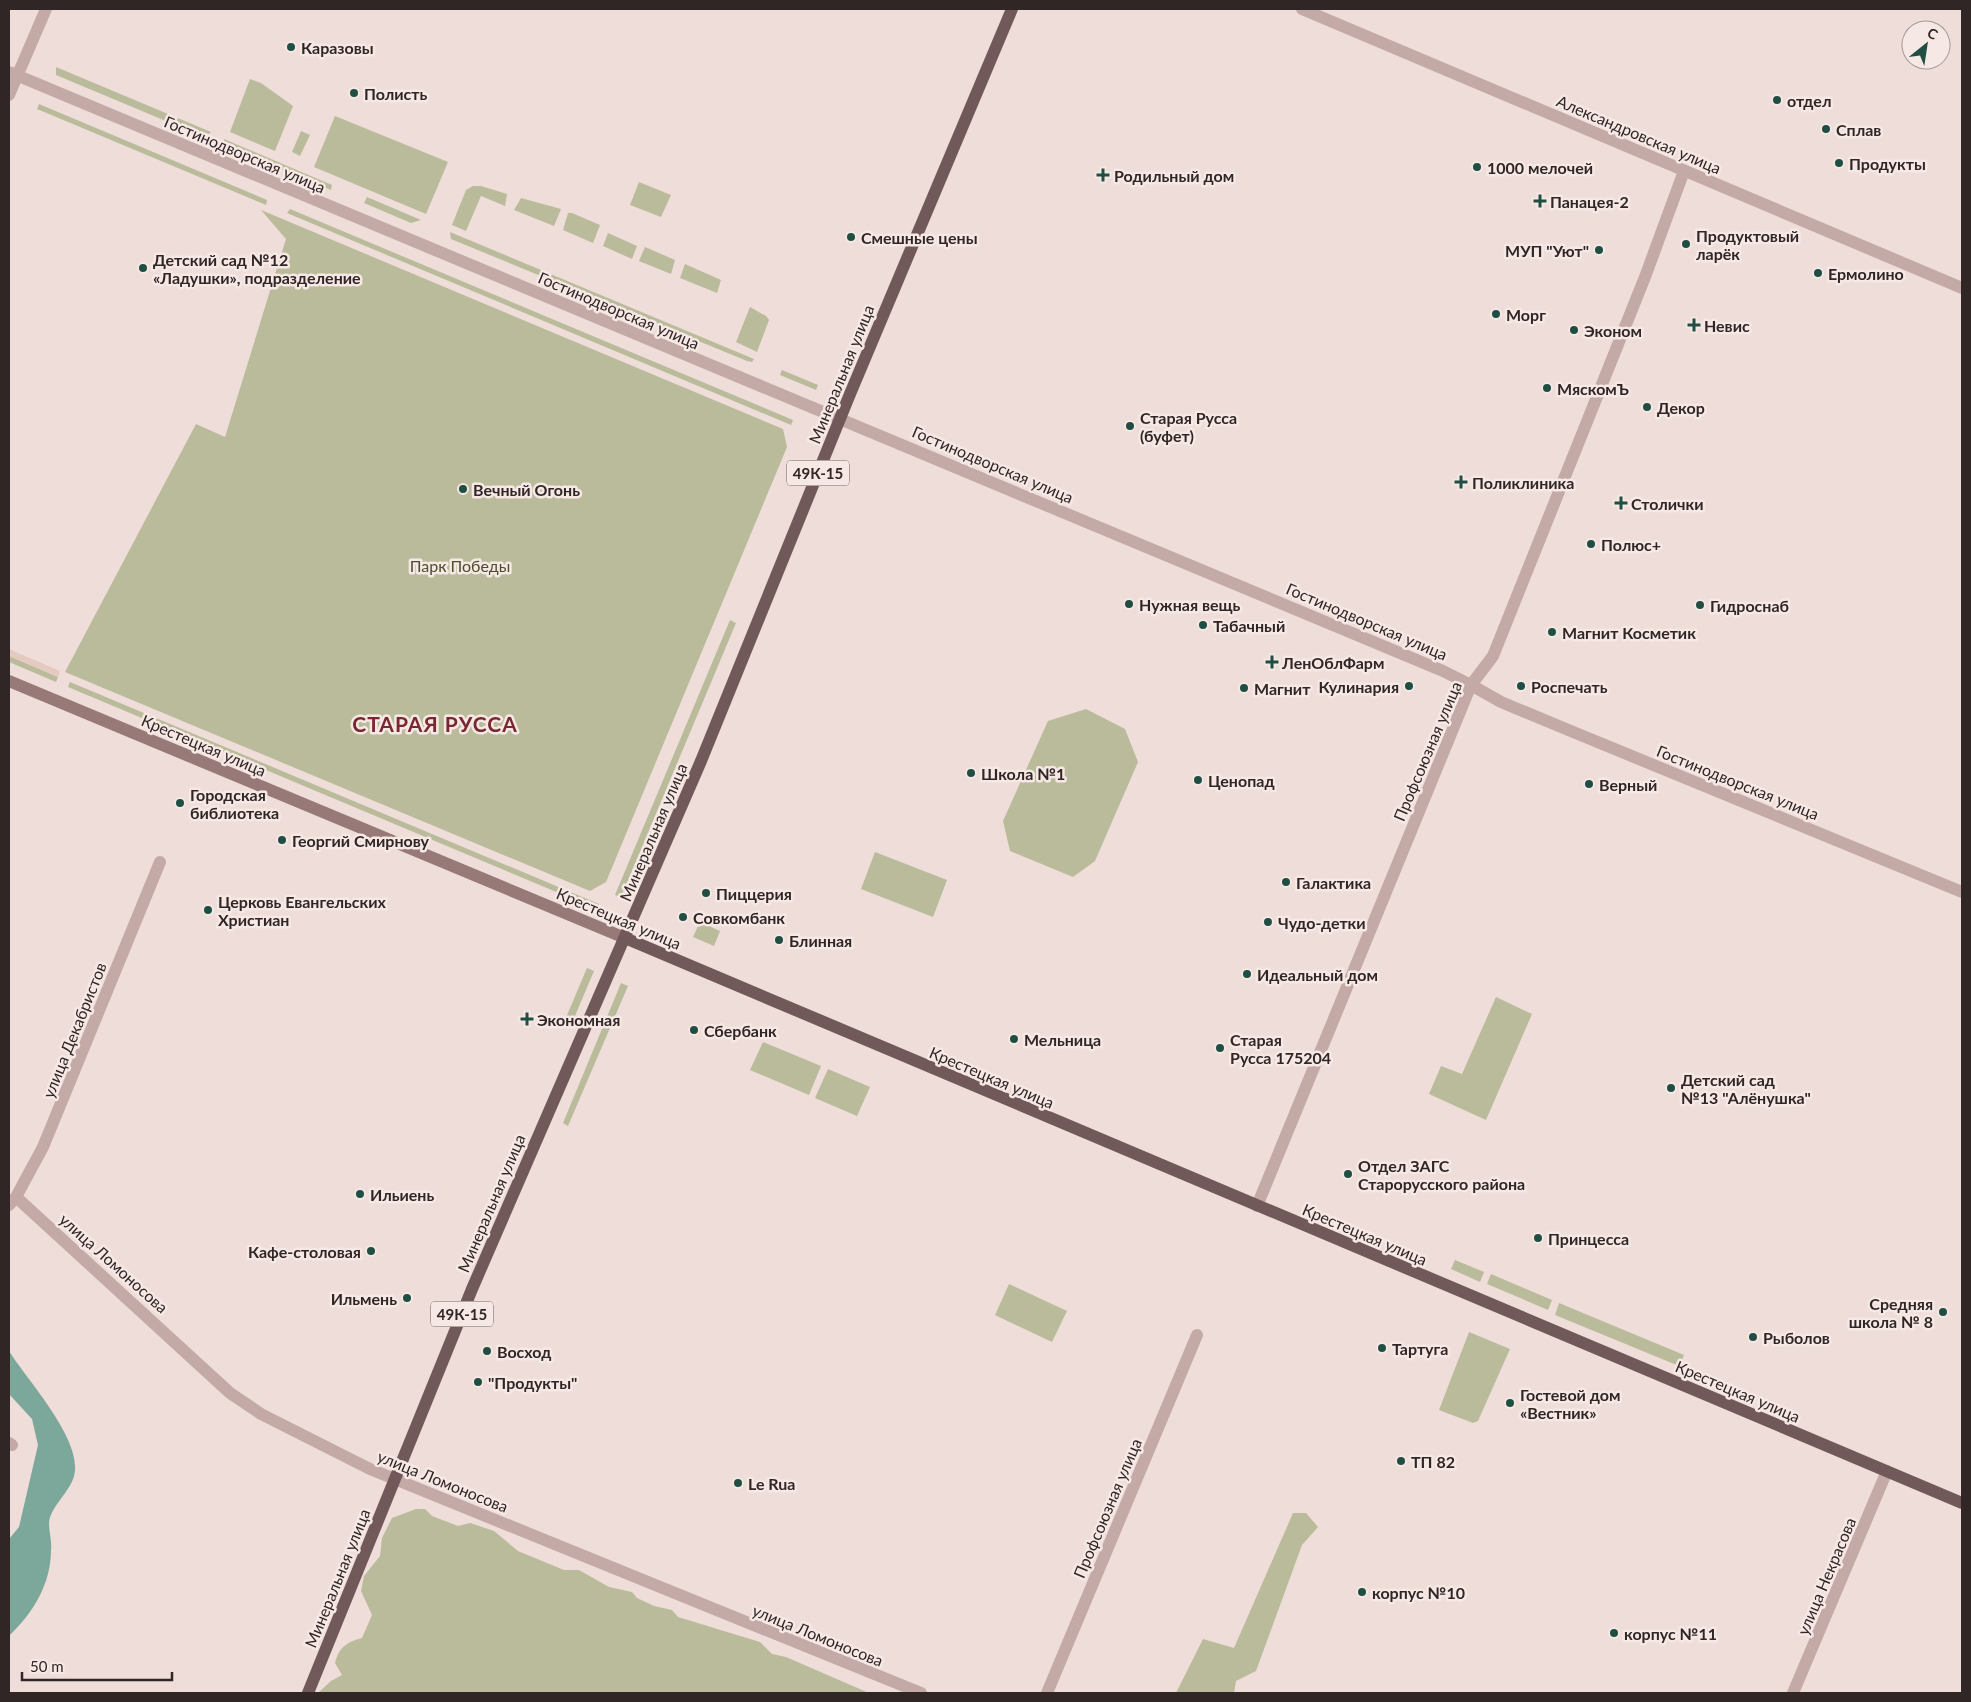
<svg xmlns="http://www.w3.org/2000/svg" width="1971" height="1702" font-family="Lato,sans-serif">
	<rect width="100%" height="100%" fill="#eeddd9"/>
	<path fill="#babb9b" d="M56,67L211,132L209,134L205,133L204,137L56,75Z
		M250,79L261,83L293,106L275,151L230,132Z
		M39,104L267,200L266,205L37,109Z
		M335,116L448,162L426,214L314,167Z
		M301,131L310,135L300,156L292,152Z
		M224,139L332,185L331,190L225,146Z
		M639,182L671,195L661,217L630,205Z
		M473,186H481L507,194L505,206L481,196L466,231L452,225L466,190Z
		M367,197L421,220L411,223L364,203Z
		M521,198L561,209L554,226L514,210Z
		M290,209L793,420L791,425L287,213Z
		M261,210L783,429L787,447L606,882L590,891L65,672L196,424L225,437L286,239Z
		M568,213H572L600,225L593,243L563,230Z
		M450,232L754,359L752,362L747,361L451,239Z
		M608,233L637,246L632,259L603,246Z
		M645,247L675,260L671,274L639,261Z
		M685,264L721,280L717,293L680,278Z
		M750,307L766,316L769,320L757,352L736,342Z
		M782,370L818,385L816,390L780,375Z
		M730,620L736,623L621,897L615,895Z
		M9,656L58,677L56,682L9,662Z
		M70,682L599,904L597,909L68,687Z
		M1086,709L1125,729L1138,762L1095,861L1073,877L1010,851L1003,821L1048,721Z
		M875,852L947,880L933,917L861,889Z
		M700,922L720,931L714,946L693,937Z
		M587,968L594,971L572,1023L565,1020Z
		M621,983L628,986L568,1126L563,1123Z
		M1496,997L1532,1014L1486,1120L1429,1094L1441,1066L1462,1074Z
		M763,1042L821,1066L809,1095L750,1070Z
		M828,1069L870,1087L857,1116L815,1098Z
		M1455,1260L1484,1272L1480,1282L1451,1269Z
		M1491,1274L1552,1300L1548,1310L1487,1284Z
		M1009,1284L1067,1311L1052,1342L995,1315Z
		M1559,1303L1684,1355L1679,1366L1555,1315Z
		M1469,1332L1510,1349L1478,1421L1473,1423L1439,1410Z
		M416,1509H425L432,1516L458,1526L470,1523L494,1531L518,1551L564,1570H579L609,1587L632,1592L637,1598L654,1606L672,1610L678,1617L760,1642L772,1654L786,1657L869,1693H318L331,1681L342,1675L335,1663C339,1647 347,1642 362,1638L372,1615L361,1591L364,1576L380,1556L382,1538L392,1518Z
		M1293,1513H1306L1318,1527L1302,1545L1256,1671L1236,1681L1234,1693H1176L1203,1639L1234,1648Z"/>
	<path fill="#e4cac1" d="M9,649L60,671L58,677L9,656Z"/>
	<path fill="#7ba89b" d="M9,1351C27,1380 84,1441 74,1476C70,1492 50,1507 49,1523C49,1532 52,1541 51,1550C51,1584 33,1613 9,1636V1539L19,1527L38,1445L32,1419L9,1394Z"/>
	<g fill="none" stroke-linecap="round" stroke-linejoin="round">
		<path stroke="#c4aaa6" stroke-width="12" d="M9,95L46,9
			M1471,685L1501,702L1566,729L1962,892
			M16,1197L230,1393L261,1414L370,1469L921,1693
			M9,1205L16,1197L43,1147L160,862
			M9,1443L12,1445
			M1047,1693L1197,1335
			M1793,1693L1887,1471"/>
		<path stroke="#c4aaa6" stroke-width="12" d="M1302,9L1962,288
			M9,72L1443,671L1471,685
			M1257,1206L1471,685L1493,656L1645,277L1684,171"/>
		<path stroke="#977a78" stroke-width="12" d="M9,681L625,938"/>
		<path stroke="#725959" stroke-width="12" d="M625,938L1962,1503
			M308,1693L472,1289L701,761L850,394L1012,9"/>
	</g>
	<g fill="#204e43" stroke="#f6e8e4" stroke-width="2">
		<circle cx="291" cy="47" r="5"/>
		<circle cx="354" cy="93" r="5"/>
		<circle cx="1777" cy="100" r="5"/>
		<circle cx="1826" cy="129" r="5"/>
		<circle cx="1839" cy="163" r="5"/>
		<circle cx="1477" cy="167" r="5"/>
		<path d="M1100.5 167.5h5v5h5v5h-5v5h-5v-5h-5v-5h5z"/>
		<path d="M1537.5 193.5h5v5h5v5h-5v5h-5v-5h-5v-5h5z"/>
		<circle cx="851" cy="237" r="5"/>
		<circle cx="1686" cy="244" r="5"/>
		<circle cx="1599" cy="250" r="5"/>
		<circle cx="143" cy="268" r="5"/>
		<circle cx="1818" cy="273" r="5"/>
		<circle cx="1496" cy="314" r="5"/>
		<path d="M1691.5 317.5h5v5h5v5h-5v5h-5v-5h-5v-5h5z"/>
		<circle cx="1574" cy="330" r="5"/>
		<circle cx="1547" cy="388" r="5"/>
		<circle cx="1647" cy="407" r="5"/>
		<circle cx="1130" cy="426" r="5"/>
		<path d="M1458.5 474.5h5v5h5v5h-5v5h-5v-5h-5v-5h5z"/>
		<circle cx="463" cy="489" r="5"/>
		<path d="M1618.5 495.5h5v5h5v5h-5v5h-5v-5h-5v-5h5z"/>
		<circle cx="1591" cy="544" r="5"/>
		<circle cx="1129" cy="604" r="5"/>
		<circle cx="1700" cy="605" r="5"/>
		<circle cx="1203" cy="625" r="5"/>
		<circle cx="1552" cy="632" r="5"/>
		<path d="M1269.5 654.5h5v5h5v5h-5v5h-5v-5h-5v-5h5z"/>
		<circle cx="1409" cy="686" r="5"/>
		<circle cx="1521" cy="686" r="5"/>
		<circle cx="1244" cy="688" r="5"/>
		<circle cx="971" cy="773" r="5"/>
		<circle cx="1198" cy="780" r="5"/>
		<circle cx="1589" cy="784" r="5"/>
		<circle cx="180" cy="803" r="5"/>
		<circle cx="282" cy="840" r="5"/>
		<circle cx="1286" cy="882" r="5"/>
		<circle cx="706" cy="893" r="5"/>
		<circle cx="208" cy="910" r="5"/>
		<circle cx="683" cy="917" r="5"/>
		<circle cx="1268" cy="922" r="5"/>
		<circle cx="779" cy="940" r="5"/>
		<circle cx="1247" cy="974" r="5"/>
		<path d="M524.5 1011.5h5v5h5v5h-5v5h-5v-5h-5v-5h5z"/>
		<circle cx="694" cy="1030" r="5"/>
		<circle cx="1014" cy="1039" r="5"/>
		<circle cx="1220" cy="1048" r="5"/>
		<circle cx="1671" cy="1088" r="5"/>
		<circle cx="1348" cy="1174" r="5"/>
		<circle cx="360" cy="1194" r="5"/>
		<circle cx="1538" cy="1238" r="5"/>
		<circle cx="371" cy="1251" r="5"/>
		<circle cx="407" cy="1298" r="5"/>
		<circle cx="1943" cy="1312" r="5"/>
		<circle cx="1753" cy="1337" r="5"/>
		<circle cx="1382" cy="1348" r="5"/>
		<circle cx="487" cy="1351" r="5"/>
		<circle cx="478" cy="1382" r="5"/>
		<circle cx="1510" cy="1403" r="5"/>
		<circle cx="1401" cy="1461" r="5"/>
		<circle cx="738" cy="1483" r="5"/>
		<circle cx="1362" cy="1592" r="5"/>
		<circle cx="1614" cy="1633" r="5"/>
	</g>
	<g text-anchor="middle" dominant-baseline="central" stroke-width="5" stroke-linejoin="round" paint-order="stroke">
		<g fill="#f6e8e4" stroke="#6c605f" stroke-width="1">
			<rect x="787" y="460.5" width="62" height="25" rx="4"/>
			<rect x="431" y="1301.5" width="62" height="25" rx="4"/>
		</g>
		<g font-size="15" font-weight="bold" fill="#312626">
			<text x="818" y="473">49К-15</text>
			<text x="462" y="1314">49К-15</text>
		</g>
		<g font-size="16" font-weight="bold" fill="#312626" stroke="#f6e8e4" text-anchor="start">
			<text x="301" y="47">Каразовы</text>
			<text x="364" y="93">Полисть</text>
			<text x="1787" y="100">отдел</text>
			<text x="1836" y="129">Сплав</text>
			<text x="1849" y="163">Продукты</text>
			<text x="1487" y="167">1000 мелочей</text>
			<text x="1114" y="175">Родильный дом</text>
			<text x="1550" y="201">Панацея-2</text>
			<text x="1696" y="235">Продуктовый<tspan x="1696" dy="18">ларёк</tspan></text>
			<text x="861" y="237">Смешные цены</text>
			<text x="1589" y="250" text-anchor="end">МУП "Уют"</text>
			<text x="153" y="259">Детский сад №12<tspan x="153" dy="18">«Ладушки», подразделение</tspan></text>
			<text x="1828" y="273">Ермолино</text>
			<text x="1506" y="314">Морг</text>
			<text x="1704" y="325">Невис</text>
			<text x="1584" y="330">Эконом</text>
			<text x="1557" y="388">МяскомЪ</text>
			<text x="1657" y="407">Декор</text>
			<text x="1140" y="417">Старая Русса<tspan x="1140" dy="18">(буфет)</tspan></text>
			<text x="1472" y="482">Поликлиника</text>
			<text x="473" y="489">Вечный Огонь</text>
			<text x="1631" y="503">Столички</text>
			<text x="1601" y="544">Полюс+</text>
			<text x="1139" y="604">Нужная вещь</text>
			<text x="1710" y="605">Гидроснаб</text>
			<text x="1213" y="625">Табачный</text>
			<text x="1562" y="632">Магнит Косметик</text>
			<text x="1282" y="662">ЛенОблФарм</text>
			<text x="1399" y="686" text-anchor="end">Кулинария</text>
			<text x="1531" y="686">Роспечать</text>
			<text x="1254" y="688">Магнит</text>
			<text x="981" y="773">Школа №1</text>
			<text x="1208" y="780">Ценопад</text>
			<text x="1599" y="784">Верный</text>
			<text x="190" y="794">Городская<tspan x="190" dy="18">библиотека</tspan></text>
			<text x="292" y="840">Георгий Смирнову</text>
			<text x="1296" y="882">Галактика</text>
			<text x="716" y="893">Пиццерия</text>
			<text x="218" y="901">Церковь Евангельских<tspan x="218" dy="18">Христиан</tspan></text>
			<text x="693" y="917">Совкомбанк</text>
			<text x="1278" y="922">Чудо-детки</text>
			<text x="789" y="940">Блинная</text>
			<text x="1257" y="974">Идеальный дом</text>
			<text x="537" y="1019">Экономная</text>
			<text x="704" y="1030">Сбербанк</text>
			<text x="1024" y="1039">Мельница</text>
			<text x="1230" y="1039">Старая<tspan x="1230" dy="18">Русса 175204</tspan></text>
			<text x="1681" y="1079">Детский сад<tspan x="1681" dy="18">№13 "Алёнушка"</tspan></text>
			<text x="1358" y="1165">Отдел ЗАГС<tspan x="1358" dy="18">Старорусского района</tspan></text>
			<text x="370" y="1194">Ильиень</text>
			<text x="1548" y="1238">Принцесса</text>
			<text x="361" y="1251" text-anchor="end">Кафе-столовая</text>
			<text x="397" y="1298" text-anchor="end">Ильмень</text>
			<text x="1933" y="1303" text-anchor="end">Средняя<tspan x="1933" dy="18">школа № 8</tspan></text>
			<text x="1763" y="1337">Рыболов</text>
			<text x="1392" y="1348">Тартуга</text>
			<text x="497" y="1351">Восход</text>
			<text x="488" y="1382">"Продукты"</text>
			<text x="1520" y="1394">Гостевой дом<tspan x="1520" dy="18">«Вестник»</tspan></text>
			<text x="1411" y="1461">ТП 82</text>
			<text x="748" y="1483">Le Rua</text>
			<text x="1372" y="1592">корпус №10</text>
			<text x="1624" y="1633">корпус №11</text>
		</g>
		<g font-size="16" fill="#312626" stroke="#f6e8e4">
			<text transform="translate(1639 134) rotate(23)">Александровская улица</text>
			<text transform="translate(245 154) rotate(23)">Гостинодворская улица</text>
			<text transform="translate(619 310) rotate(23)">Гостинодворская улица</text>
			<text transform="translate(841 374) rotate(-68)">Минеральная улица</text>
			<text transform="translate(993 464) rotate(23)">Гостинодворская улица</text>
			<text transform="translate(1367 621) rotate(23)">Гостинодворская улица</text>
			<text transform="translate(204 745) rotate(23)">Крестецкая улица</text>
			<text transform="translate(1427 751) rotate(-67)">Профсоюзная улица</text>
			<text transform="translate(1738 782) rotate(22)">Гостинодворская улица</text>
			<text transform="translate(653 832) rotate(-67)">Минеральная улица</text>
			<text transform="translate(619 918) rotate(23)">Крестецкая улица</text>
			<text transform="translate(74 1030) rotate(-68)">улица Декабристов</text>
			<text transform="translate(992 1077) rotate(23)">Крестецкая улица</text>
			<text transform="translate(491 1203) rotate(-67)">Минеральная улица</text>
			<text transform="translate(1365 1234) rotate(23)">Крестецкая улица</text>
			<text transform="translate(114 1263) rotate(42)">улица Ломоносова</text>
			<text transform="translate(1738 1391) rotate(23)">Крестецкая улица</text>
			<text transform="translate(443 1481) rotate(22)">улица Ломоносова</text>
			<text transform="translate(1107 1508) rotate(-67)">Профсоюзная улица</text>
			<text transform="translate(1826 1576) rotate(-67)">улица Некрасова</text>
			<text transform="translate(337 1578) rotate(-68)">Минеральная улица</text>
			<text transform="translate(818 1635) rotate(22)">улица Ломоносова</text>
		</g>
		<g font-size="16" fill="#4b4d2d" stroke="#f6e8e4">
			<text x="460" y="565">Парк Победы</text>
		</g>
		<g font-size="21" font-weight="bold" letter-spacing="1" fill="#78282e" stroke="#f6e8e4">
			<text x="435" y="723">СТАРАЯ РУССА</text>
		</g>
	</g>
	<rect width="1971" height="1702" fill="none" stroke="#312626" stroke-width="20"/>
	<g transform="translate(1926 45) rotate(30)"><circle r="24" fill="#f6e8e4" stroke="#a79a98"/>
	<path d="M0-4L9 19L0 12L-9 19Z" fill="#204e43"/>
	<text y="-8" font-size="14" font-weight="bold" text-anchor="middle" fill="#312626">С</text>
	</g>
	<path d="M22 1672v8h150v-8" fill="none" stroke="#312626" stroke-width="2.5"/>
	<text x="30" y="1672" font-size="15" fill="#312626" stroke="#f6e8e4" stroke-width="4" paint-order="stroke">50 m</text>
</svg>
